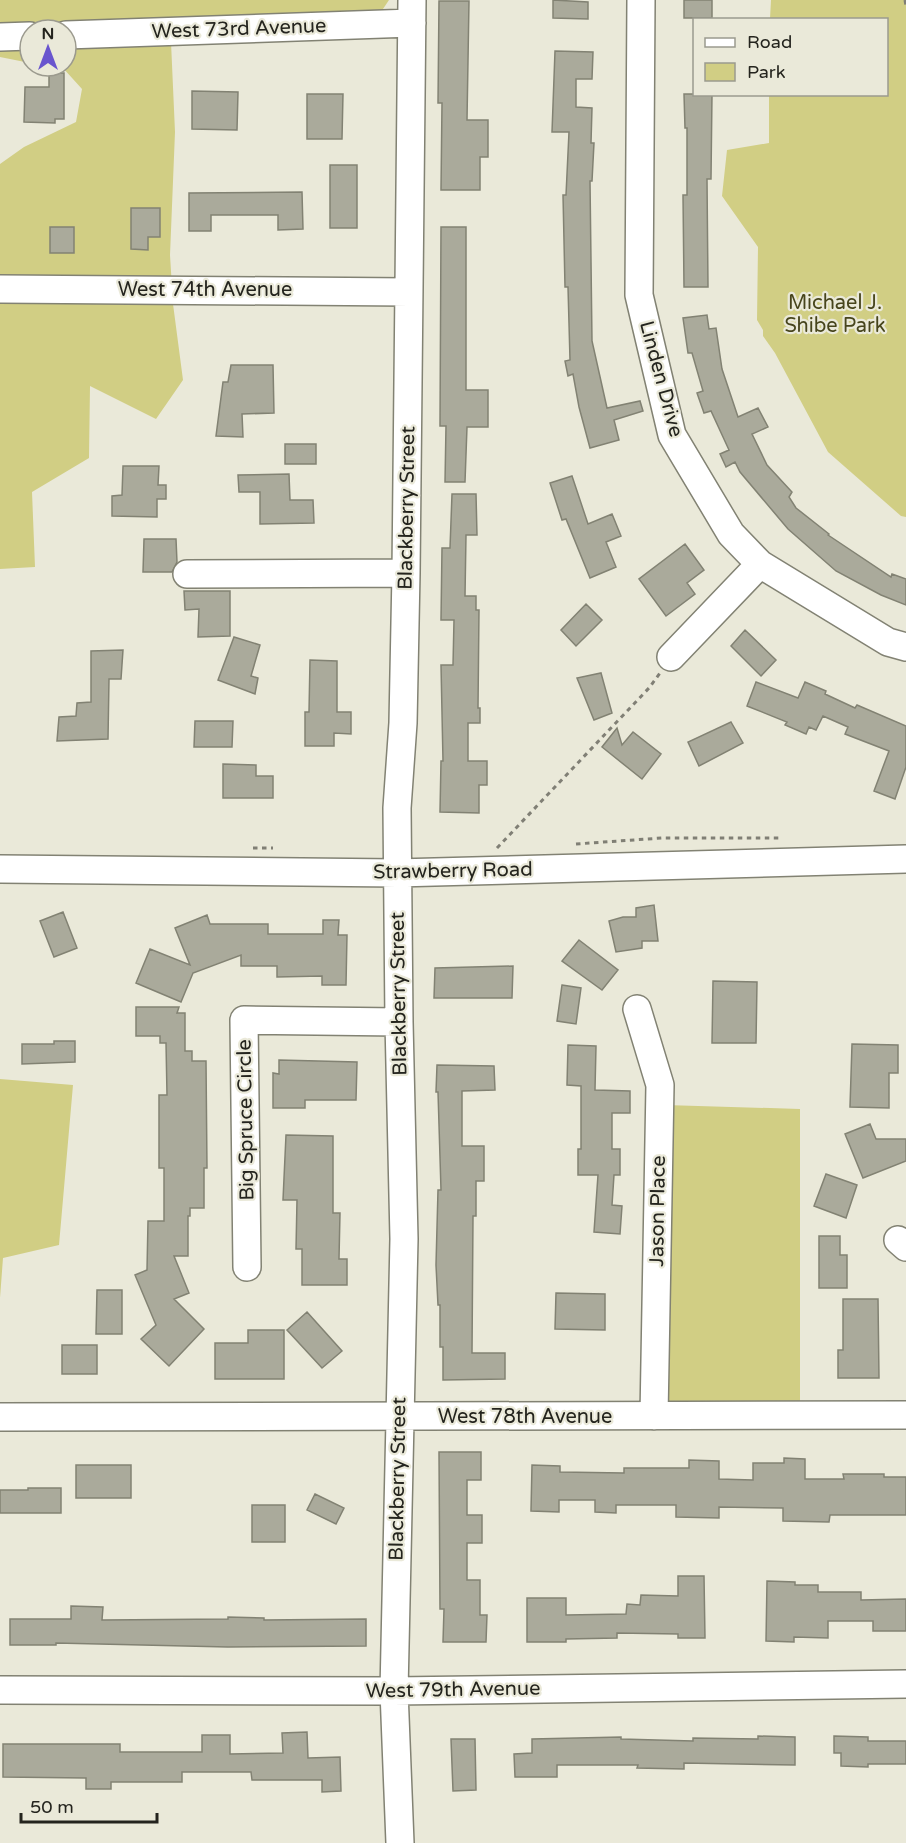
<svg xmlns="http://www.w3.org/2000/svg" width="906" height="1843" font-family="'Varela Round',sans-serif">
	<rect width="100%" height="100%" fill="#eae9d9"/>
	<path fill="#d1ce84" d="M0,0H389L381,12L171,42L175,132L170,255L173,304L183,380L156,419L90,386L89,458L32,492L35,567L0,569V164L24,147L76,122L82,89L63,68L50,66H66V30H30V63L0,57Z
		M771,0H906V517L901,516L828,452L775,353L763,336V330L757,320L758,247L722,196L727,150L769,143V95L886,94V20L770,19Z
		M0,1079L73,1085L59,1245L3,1258L0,1298Z
		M665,1105L800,1109V1403L661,1404Z"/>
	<path fill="#aaaa9b" stroke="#828273" stroke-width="1.5" d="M553,0L588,2V19L553,18Z
		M684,0H712V18H684Z
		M439,1H469L467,120H488V157H480V190H441L442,103H438Z
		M555,51L593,52L592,79H576V107L592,108L591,143H594L592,181H590L592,341L607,408L640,401L643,411L614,420L619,440L590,448L579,407L573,374L568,376L565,361L570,360L568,287H565L563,195H566L569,132H552Z
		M49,73H64V119H55V123L24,122L25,87H49Z
		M192,91L238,92L237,130L192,129Z
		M307,94H343L342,139H307Z
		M684,94H712L711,179H707L708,287H684L683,195H687V128H685Z
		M330,165H357V228H330Z
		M302,192L303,229L278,230V215H211V231H189V193Z
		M131,208H160V237H148V250L131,249Z
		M50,227H74V253H50Z
		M441,227H466V390H488V427H467L465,482H445L446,426H440Z
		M707,315L709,329L716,328L722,369L738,417L758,408L768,427L752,434L767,465L792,492L789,497L796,508L829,534L828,535L891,577L892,574L906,579V605L881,595L836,571L788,529L740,472L735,462L726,467L720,454L729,450L711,411L704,413L697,393L703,391L692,353H688L683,318Z
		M231,365H273L274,413L242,414L243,437L216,436L223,382H228Z
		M285,444H316V464H285Z
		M123,466H159L158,485H166V499H157V517L112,516V496L122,495Z
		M289,474L290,500H313L314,523L260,524V492H239L238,475Z
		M572,476L588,524L612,514L621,536L606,542L616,567L590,578L566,519L562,520L550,483Z
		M452,494H476L477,535H466L465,596H476V610H479L478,708H480V723H468V761H487V785H479V813L440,812L441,761H443L441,665H453L454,620H441L442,548H450Z
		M144,539H176L177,562L172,572H143Z
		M685,544L704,570L687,583L695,594L666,616L639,579Z
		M184,591H230V636L198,637L199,609L185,610Z
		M586,604L602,620L576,646L561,630Z
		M745,630L776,660L761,676L731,646Z
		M234,637L260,645L251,676L258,678L255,694L218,680Z
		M123,650L121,679H109L108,739L57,741L59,717L76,716L77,703L91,702V651Z
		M310,660L337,661V712H351V734L334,733V746H305V712H309Z
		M601,673L612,713L594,720L577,678Z
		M756,682L798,698L805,682L826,691L825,694L855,708L857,705L906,726V767L895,799L874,791L889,751L845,734L848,727L823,716L816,730L809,727L806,734L785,725L787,722L747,706Z
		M195,721H233L232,747H194Z
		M731,722L743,743L699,766L688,742Z
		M617,728L622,745L633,732L661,754L642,779L602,747Z
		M223,764L256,765V776H273V798H223Z
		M654,905L658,941H642V948L616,952L609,921L623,917H636V908Z
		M63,912L77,948L54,957L40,921Z
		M207,915L210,924H268V934H323V920H339L338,935H347L346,985H322V976L277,977V966H241V955L193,973L181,1002L136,983L150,949L190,965L175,928Z
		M579,940L618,970L602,990L562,961Z
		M513,966L512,998H434L435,968Z
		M713,981L757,982L756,1043H712Z
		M562,985L581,988L576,1024L557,1021Z
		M136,1007H179L177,1013H185V1051H192V1061H206L207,1168H204V1208H190V1216H188V1256H174L189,1293L174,1299L204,1329L169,1366L141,1339L156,1325L135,1275L147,1270L148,1221H164V1168H159V1095H167L166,1043H160V1036H136Z
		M54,1041H75V1062L22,1064V1044H54Z
		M852,1044L898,1045V1073H889V1108L850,1107Z
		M568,1045L596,1046L595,1090L630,1091V1113H612V1149H620V1175H614L612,1205L622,1206L620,1234L594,1232L598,1175H578V1149H581V1086L567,1085Z
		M279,1060L357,1062L356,1100H305V1108H273V1073L279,1074Z
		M437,1065L494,1066L495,1090L462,1091V1146H484V1181H476V1216H473L472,1353H505V1379L443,1380V1347H440V1305H438L436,1265L438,1190H441L438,1092H436Z
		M870,1124L876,1139H906V1161L863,1178L845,1134Z
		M286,1135L333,1136V1213H340L339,1259H347V1285H302V1249H296L297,1200H283Z
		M826,1174L857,1185L846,1218L814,1206Z
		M819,1236H840V1255H847V1288H819Z
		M97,1290H122V1334H96Z
		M556,1293L605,1294V1330L555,1329Z
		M843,1299H878L879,1378H838V1350H843Z
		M307,1312L342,1351L322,1368L287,1330Z
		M248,1330H284V1379H215V1343H248Z
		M62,1345H97V1374H62Z
		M439,1452H481V1480H467V1515H482V1543H467V1580H480V1615H487L486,1642H443L444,1609H440Z
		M784,1458L805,1459V1479H844L843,1474H884V1477H906V1515H830L829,1522L783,1521V1508L719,1507V1518L676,1517V1505H616V1513L595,1512V1500H559V1512L531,1511L532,1465L560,1466V1472L624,1473V1468H689V1460L719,1461V1479L753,1480V1463H784Z
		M76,1465H131V1498H76Z
		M28,1488H61V1513H0V1490H28Z
		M315,1494L344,1508L336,1524L307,1510Z
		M252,1505H285V1542H252Z
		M678,1576H704L705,1638H678V1634L617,1633V1638L566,1639V1642H527V1598H566V1615L626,1614L627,1604L640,1605L641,1595L678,1596Z
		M767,1581L795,1582V1585H818V1592H861V1600L906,1599V1631H873V1621H828V1638L794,1637V1642L766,1641Z
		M71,1606L103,1607L102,1620L228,1619V1617L264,1618V1620L366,1619V1646L228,1647L56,1643V1645H10V1619H71Z
		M307,1732L308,1758L340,1757L341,1791L322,1792V1780H252L251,1772H182V1782H111V1789H86V1778L3,1777V1744H120V1752H202V1735H230V1754L283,1753L282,1733Z
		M758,1736L795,1737V1765L684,1763V1769L637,1768L638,1765H557V1777H515L514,1754L532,1753V1739L621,1737V1739L693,1741V1738L758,1739Z
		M834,1736L868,1737V1741H906V1764H868V1767L841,1766V1753H834Z
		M451,1739H475L476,1790L453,1791Z"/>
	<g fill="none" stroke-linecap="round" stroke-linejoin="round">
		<g stroke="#828273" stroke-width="30">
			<path id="minor" d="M641,0L639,295L672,435L731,534L760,564L888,642L906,647
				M66,35L412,23
				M0,37L30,36
				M0,289L409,292
				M187,574L406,573
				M671,657L760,564
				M0,869L397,873L906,859
				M637,1009L660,1085L654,1416
				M898,1240L906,1247
				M247,1267L244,1020L399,1022
				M0,1417L906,1415
				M0,1690L394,1691L906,1684
				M400,1843L394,1691L404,1239L399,1022L397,808L403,723L406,573L412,0"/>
		</g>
		<path stroke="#807f75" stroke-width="3" stroke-dasharray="4.5 4.5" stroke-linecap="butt" d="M905,0L906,6
			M576,844L662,838H780
			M253,848H273
			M497,848L649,688L660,673"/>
		<use href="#minor" stroke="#fff" stroke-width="27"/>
	</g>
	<g text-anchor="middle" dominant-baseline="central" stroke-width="4.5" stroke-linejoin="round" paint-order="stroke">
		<g font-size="20" fill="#24241e" stroke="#eae9d9">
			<text transform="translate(239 29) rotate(-2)">West 73rd Avenue</text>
			<text x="205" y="290">West 74th Avenue</text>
			<text transform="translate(661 379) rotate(75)">Linden Drive</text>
			<text transform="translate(407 508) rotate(-89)">Blackberry Street</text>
			<text transform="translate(453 871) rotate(-1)">Strawberry Road</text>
			<text transform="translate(399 994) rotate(-91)">Blackberry Street</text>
			<text transform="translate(246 1120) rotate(-91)">Big Spruce Circle</text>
			<text transform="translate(658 1211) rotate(-89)">Jason Place</text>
			<text x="525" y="1417">West 78th Avenue</text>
			<text transform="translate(398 1479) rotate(-89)">Blackberry Street</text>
			<text transform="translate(453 1690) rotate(-1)">West 79th Avenue</text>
		</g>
		<g font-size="20" fill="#47451c" stroke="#eae9d9">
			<text x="835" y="303">Michael J.<tspan x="835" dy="23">Shibe Park</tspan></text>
		</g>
	</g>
	<rect x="693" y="18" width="195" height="78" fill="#eae9d9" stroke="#9b9a8e" stroke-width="1.5"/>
	<rect x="705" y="38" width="30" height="9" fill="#ffffff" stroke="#9b9a8e" stroke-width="1.5"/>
	<text x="747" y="48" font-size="18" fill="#24241e">Road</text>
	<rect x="705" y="63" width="30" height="18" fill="#d1ce84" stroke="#9b9a8e" stroke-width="1.5"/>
	<text x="747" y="78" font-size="18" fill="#24241e">Park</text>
	<g transform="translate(48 48)"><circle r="28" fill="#eae9d9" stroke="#9b9a8e" stroke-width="1.5"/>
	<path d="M0-4.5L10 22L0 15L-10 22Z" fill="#6955ce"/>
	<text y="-9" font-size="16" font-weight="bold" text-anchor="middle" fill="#24241e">N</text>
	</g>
	<path d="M21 1813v9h136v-9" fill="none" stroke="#24241e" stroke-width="3"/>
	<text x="30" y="1813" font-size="18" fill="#24241e" stroke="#eae9d9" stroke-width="4.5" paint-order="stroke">50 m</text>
</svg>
